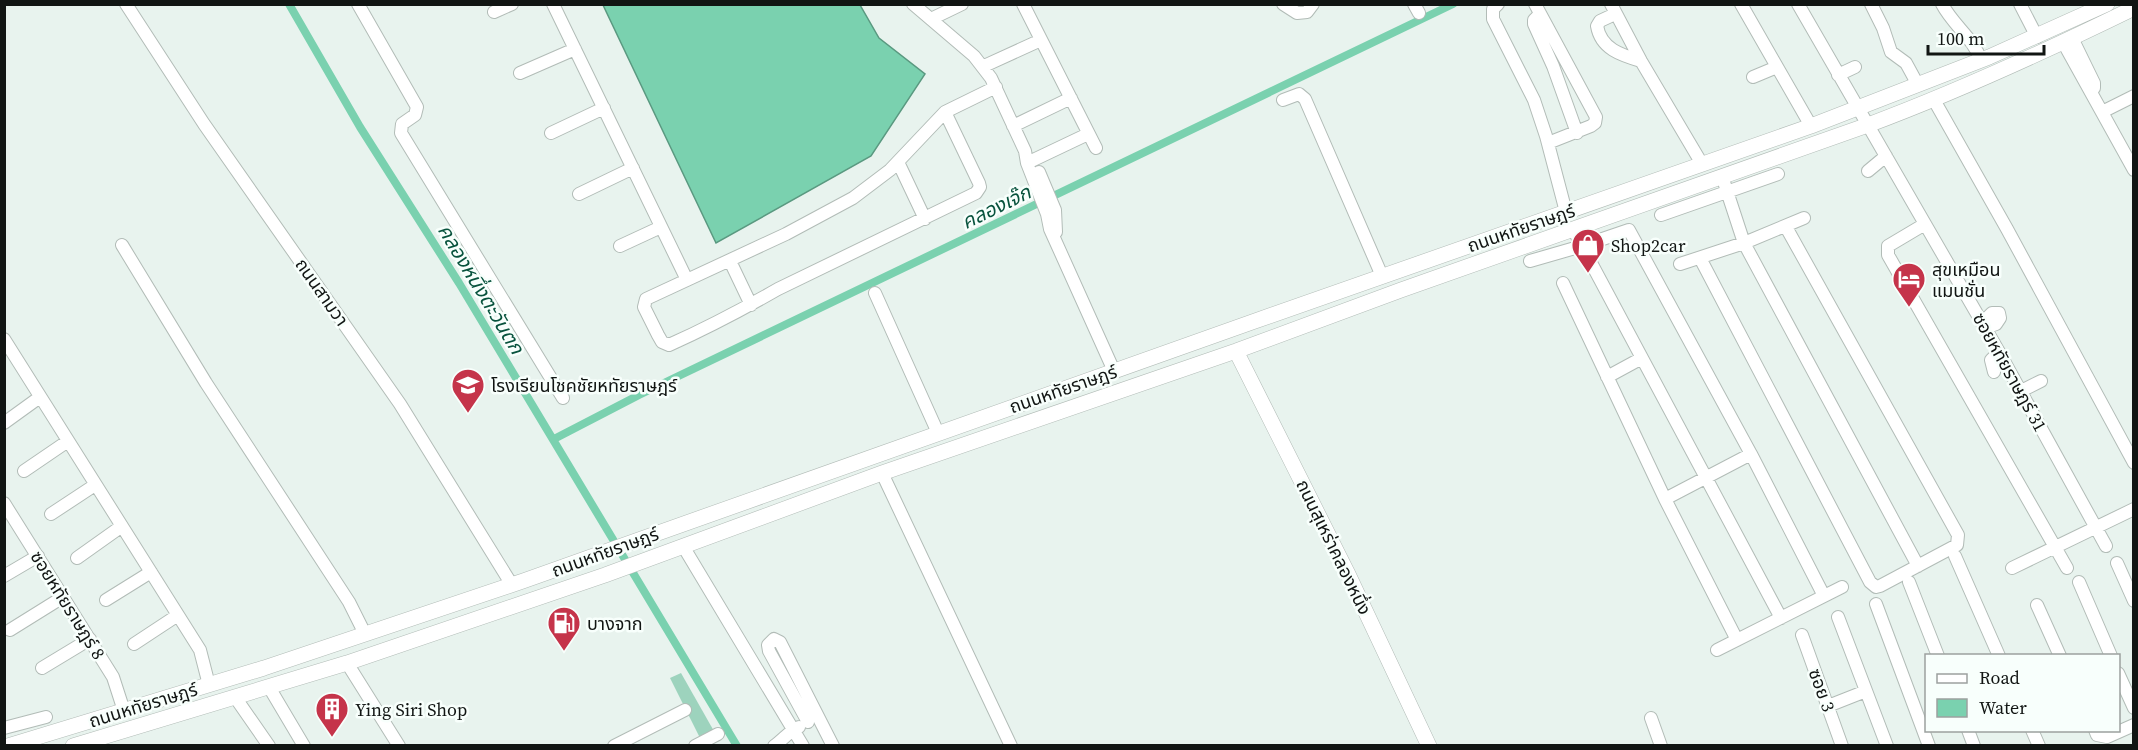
<svg xmlns="http://www.w3.org/2000/svg" width="2138" height="750" font-family="'Source Serif 4','Noto Sans Thai',serif">
	<rect width="100%" height="100%" fill="#e8f3ee"/>
	<path fill="#9dd3bd" d="M681,673L715,733L701,740L670,678Z"/>
	<path fill="#7ad1af" stroke="#5a9980" stroke-width="1.5" d="M603,5H860L879,38L925,74L871,156L716,243Z"/>
	<g fill="none" stroke-linecap="round" stroke-linejoin="round">
		<path stroke="#7ad1af" stroke-width="8" d="M289,4L360,127L459,283L737,746
			M554,439L639,395L1453,4"/>
		<g stroke="#b2bcb7" stroke-width="14">
			<path id="minor" d="M126,4L204,124L400,404L512,585
				M358,4L417,107L415,115L402,124L401,133L563,398
				M553,4L687,280
				M913,4L974,56L991,78L1025,151L1027,163L1047,214L1050,229L1114,371
				M1023,4L1096,148
				M1283,4L1297,13L1307,12L1313,4
				M1414,4L1419,13
				M1498,4L1493,9V19L1534,100L1546,136L1566,212
				M1535,4L1596,117L1595,123L1591,126L1548,143
				M1611,4L1641,61L1702,164
				M1741,4L1811,126
				M1798,4L1999,352L2106,546
				M1871,4L1883,28L1891,52L1906,63L1918,85
				M1942,4C1953,25 1973,38 1981,60
				M2020,4L2037,37
				M494,12L512,4
				M1540,14L1534,20V24L1553,66L1577,133
				M1615,14L1600,21L1597,26C1601,49 1621,55 1641,61
				M931,19L962,4
				M2072,38L2094,83V88
				M2063,42L2134,170
				M984,66L1041,40
				M520,73L575,49
				M1838,75L1855,67
				M1753,77L1777,67
				M1283,100L1299,94L1305,99L1382,276
				M1934,100L2007,229L2134,463
				M945,112L979,183L980,187L976,193L778,289C743,309 707,328 669,345L662,342L658,335L644,307L646,299L786,234L853,198L890,170L945,112L996,87
				M2102,112L2134,96
				M1013,126L1071,98
				M551,133L604,108
				M898,162L925,219
				M1027,163L1088,134
				M1868,171L1886,156
				M1039,172L1055,210L1056,232
				M1722,176L1744,243L1918,566
				M579,194L633,168
				M1661,215L1778,174
				M1925,224L1888,246V255L2067,568
				M1573,229L1781,618
				M122,245L206,383L349,602L365,634
				M620,246L661,227
				M1700,258L1870,582L1876,587L1880,586L1957,545L1958,535L1786,227
				M730,261L751,305
				M1530,261L1582,246L1629,230L1751,454L1824,596
				M1680,264L1744,243L1804,218
				M1563,283L1665,499L1737,640
				M875,293L938,433
				M1982,323L1992,313H1999L2000,318L1996,324L1985,328
				M4,339L200,650L209,685
				M1994,372L1991,360L1999,352
				M1607,377L1642,358
				M2021,391L2041,381
				M4,423L40,397
				M24,471L68,441
				M882,473L1011,746
				M1665,499L1751,454
				M4,503L113,677L124,711
				M51,514L95,485
				M683,546L803,746
				M1955,556L1999,656
				M77,558L122,526
				M2117,563L2134,601
				M2012,568L2134,509
				M4,576L38,556
				M1909,582L1938,656
				M2079,582L2111,656
				M106,600L151,572
				M1876,604L1929,746
				M2037,605L2060,656
				M1838,617L1887,746
				M10,630L63,597
				M1802,635L1842,746
				M134,644L178,615
				M1717,650L1842,587
				M347,663L399,746
				M42,668L90,639
				M2118,673L2134,708
				M269,687L304,746
				M235,697L269,746
				M1828,706L1866,691
				M1651,718L1661,746
				M808,722L769,651L768,645L774,639L780,642L833,746
				M4,728L46,717
				M1968,730L1974,746
				M2032,730L2039,746
				M2095,730L2097,735L2107,737L2134,725
				M614,746L685,710
				M695,746L718,734
				M774,746C783,740 789,731 799,727"/>
		</g>
		<g stroke="#b2bcb7" stroke-width="16">
			<path id="major" d="M1236,351L1347,572L1429,746
				M8,746L264,668L523,581L1255,321L1811,126L1989,57L2107,4
				M73,746L347,663L605,575L882,473L1236,351L1401,290L1868,125C1959,91 2046,51 2134,8"/>
		</g>
		<use href="#minor" stroke="#fff" stroke-width="12"/>
		<use href="#major" stroke="#fff" stroke-width="15"/>
	</g>
	<defs>
		<g id="shop-pin" transform="scale(1.725)"><path d="M0 17L-7.5 6A9.5 9.5 0 1 1 7.5 6Z" fill="#c5344a" stroke="#f8fffc"/><path d="M-5-2.5h2.3a2.7 3.5 0 0 1 5.4 0H5L5.5 6h-11ZM-1.5-2.5h3a1.5 2.3 0 0 0-3 0Z" fill="#fff"/></g>
		<g id="hotel-pin" transform="scale(1.725)"><path d="M0 17L-7.5 6A9.5 9.5 0 1 1 7.5 6Z" fill="#c5344a" stroke="#f8fffc"/><path d="M-6-4.5h1.5V1H6V5H4.5V3h-9V5H-6ZM-4 0a1.8 1.8 0 1 1 3.6 0ZM.5 0V-2.5h3Q6-2.5 6 0Z" fill="#fff"/></g>
		<g id="school-pin" transform="scale(1.725)"><path d="M0 17L-7.5 6A9.5 9.5 0 1 1 7.5 6Z" fill="#c5344a" stroke="#f8fffc"/><path d="M0-5L7-2L0 1L-7-2ZM-4 1L0 2.5L4 1V4Q0 6-4 4Z" fill="#fff"/></g>
		<g id="fuel-pin" transform="scale(1.725)"><path d="M0 17L-7.5 6A9.5 9.5 0 1 1 7.5 6Z" fill="#c5344a" stroke="#f8fffc"/><path d="M-5.5-6h7V0h2V4h1.3V-2.5L3-4.5l.8-.8L6-3V5H2.5V1h-1V6h-7ZM-4.2-4.7v3.2H.2V-4.7Z" fill="#fff"/></g>
		<g id="building-pin" transform="scale(1.725)"><path d="M0 17L-7.5 6A9.5 9.5 0 1 1 7.5 6Z" fill="#c5344a" stroke="#f8fffc"/><path d="M-4-6H4V6H1V3H-1V6H-4ZM-2.5-4.3h1.7v1.8h-1.7ZM.8-4.3h1.7v1.8H.8ZM-2.5-1h1.7V.8h-1.7ZM.8-1h1.7V.8H.8Z" fill="#fff"/></g>
	</defs>
	<g fill-rule="evenodd">
		<use href="#shop-pin" x="1588" y="245"/>
		<use href="#hotel-pin" x="1909" y="279"/>
		<use href="#school-pin" x="468" y="385"/>
		<use href="#fuel-pin" x="564" y="623"/>
		<use href="#building-pin" x="332" y="709"/>
	</g>
	<g text-anchor="middle" dominant-baseline="central" stroke-width="5" stroke-linejoin="round" paint-order="stroke">
		<g font-size="18" fill="#111513" stroke="#f8fffc">
			<text transform="translate(1521 228) rotate(-19)">ถนนหทัยราษฎร์</text>
			<text transform="translate(322 292) rotate(55)">ถนนสามวา</text>
			<text transform="translate(2010 372) rotate(61)">ซอยหทัยราษฎร์ 31</text>
			<text transform="translate(1063 389) rotate(-19)">ถนนหทัยราษฎร์</text>
			<text transform="translate(1334 547) rotate(64)">ถนนสุเหร่าคลองหนึ่ง</text>
			<text transform="translate(605 552) rotate(-20)">ถนนหทัยราษฎร์</text>
			<text transform="translate(68 605) rotate(58)">ซอยหทัยราษฎร์ 8</text>
			<text transform="translate(1822 690) rotate(70)">ซอย 3</text>
			<text transform="translate(143 705) rotate(-17)">ถนนหทัยราษฎร์</text>
		</g>
		<g font-size="18" fill="#111513" stroke="#f8fffc" text-anchor="start">
			<text x="1611" y="245">Shop2car</text>
			<text x="1932" y="269">สุขเหมือน<tspan x="1932" dy="21">แมนชั่น</tspan></text>
			<text x="491" y="385">โรงเรียนโชคชัยหทัยราษฎร์</text>
			<text x="587" y="623">บางจาก</text>
			<text x="355" y="709">Ying Siri Shop</text>
		</g>
		<g font-size="20" font-style="italic" fill="#08533d" stroke="#f8fffc">
			<text transform="translate(996 207) rotate(-26)">คลองเจ๊ก</text>
			<text transform="translate(481 289) rotate(59)">คลองหนึ่งตะวันตก</text>
		</g>
	</g>
	<rect width="2138" height="750" fill="none" stroke="#111513" stroke-width="12"/>
	<rect x="1925" y="654" width="195" height="78" fill="#f8fffc" stroke="#9ca19f" stroke-width="1.5"/>
	<rect x="1937" y="674" width="30" height="9" fill="#ffffff" stroke="#9ca19f" stroke-width="1.5"/>
	<text x="1979" y="684" font-size="18" fill="#111513">Road</text>
	<rect x="1937" y="699" width="30" height="18" fill="#7ad1af" stroke="#9ca19f" stroke-width="1.5"/>
	<text x="1979" y="714" font-size="18" fill="#111513">Water</text>
	<path d="M1928 45v9h116v-9" fill="none" stroke="#111513" stroke-width="3"/>
	<text x="1937" y="45" font-size="18" fill="#111513" stroke="#f8fffc" stroke-width="4.5" paint-order="stroke">100 m</text>
</svg>
